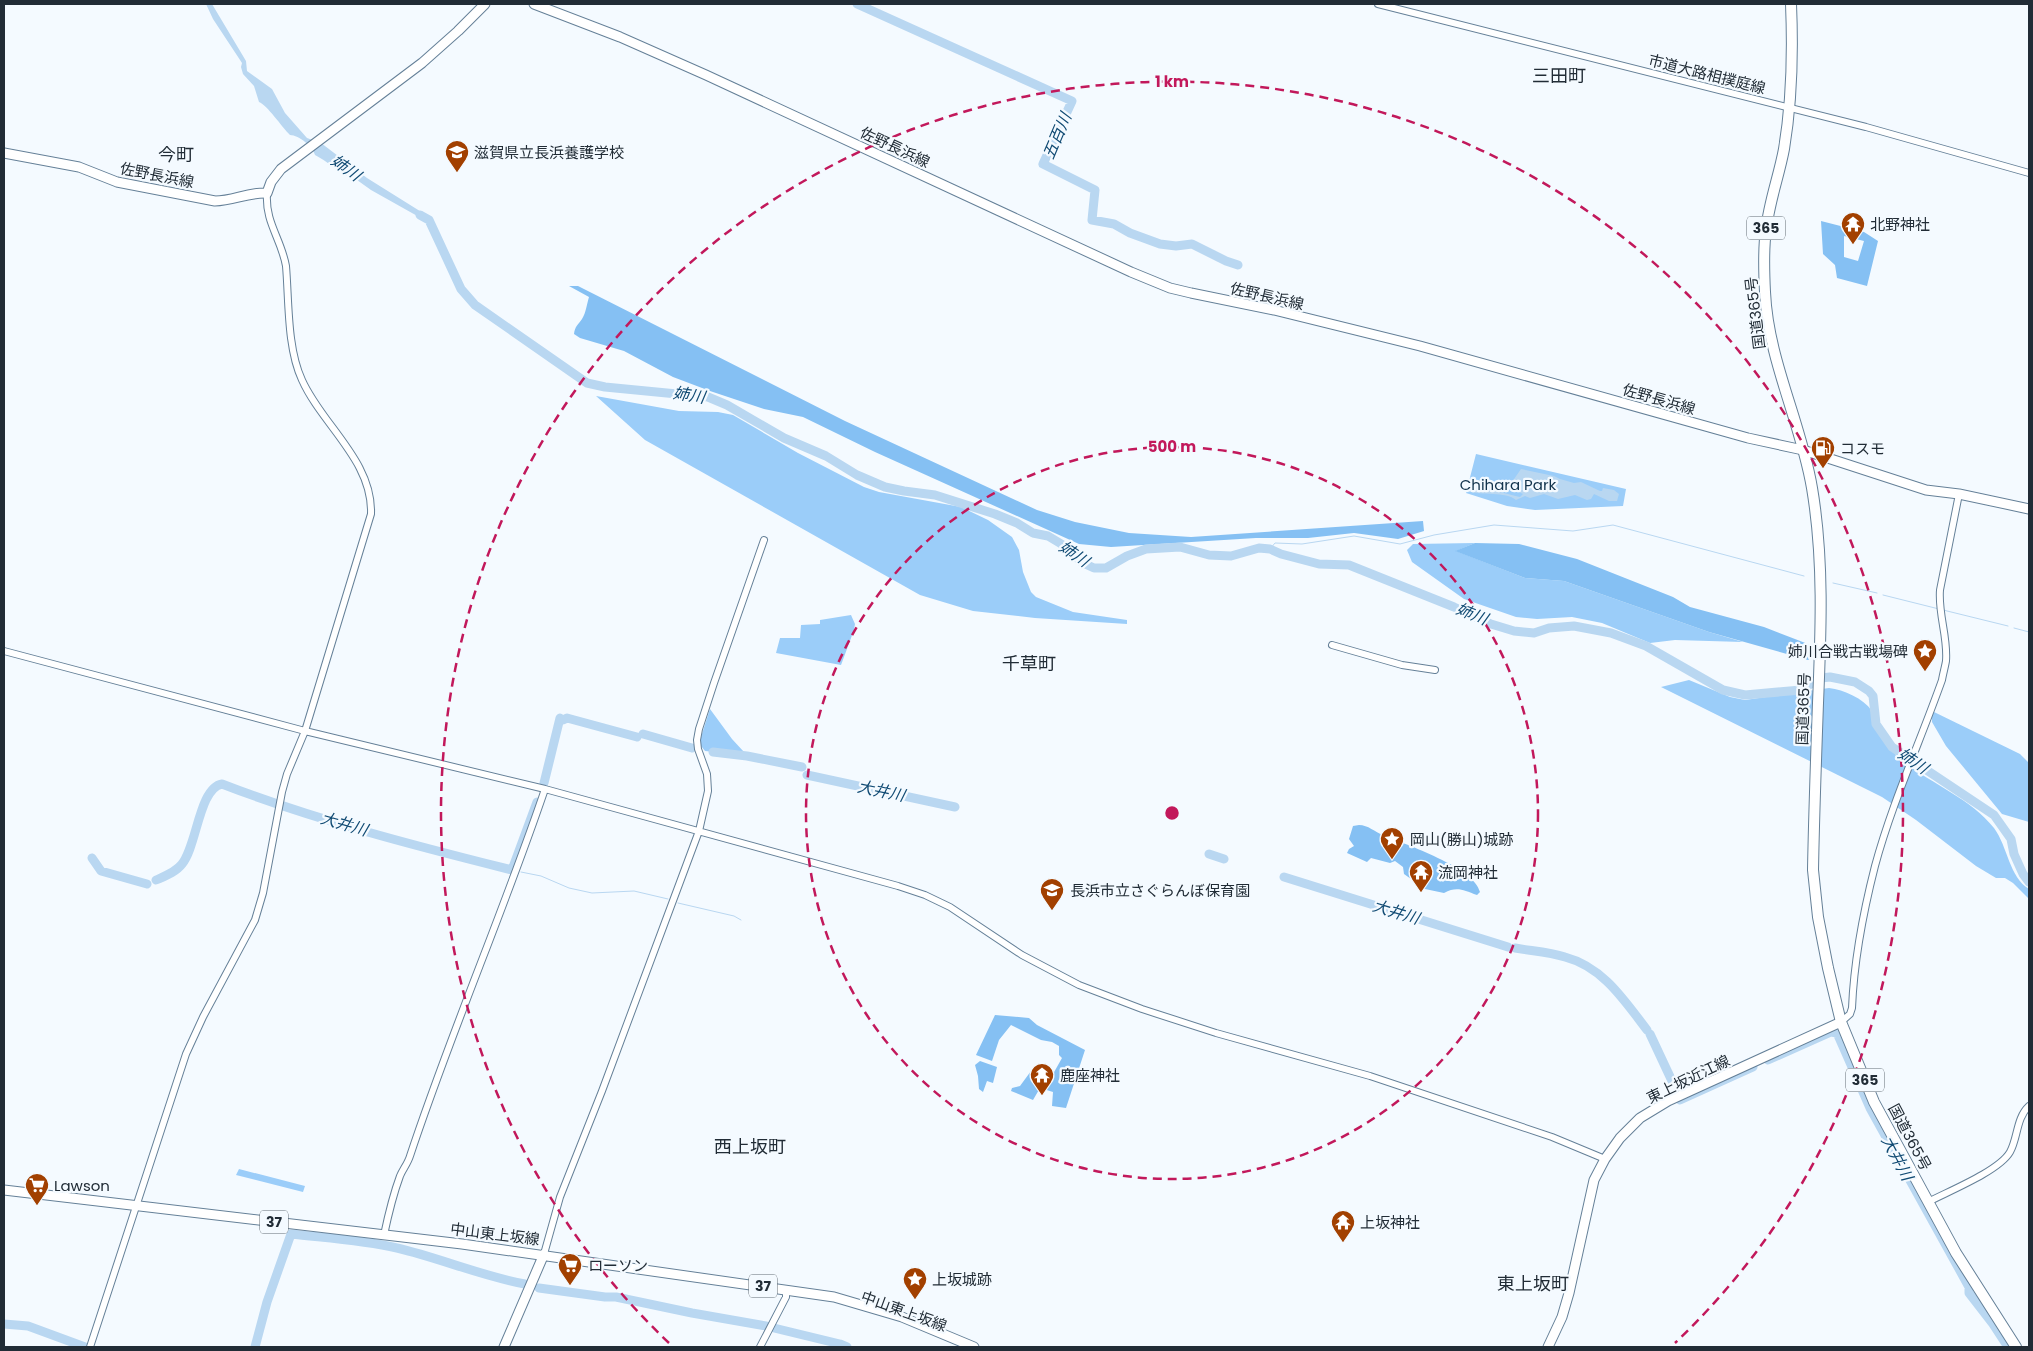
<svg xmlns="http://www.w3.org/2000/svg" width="2033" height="1351" font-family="Poppins,'Noto Sans JP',sans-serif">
	<rect width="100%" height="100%" fill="#f4faff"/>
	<path fill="#9bcdf9" d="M596,396L679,411L718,412L733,415L798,453L864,487L879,492L961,507L988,520L1012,537L1019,550L1023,572L1031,592L1036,597L1073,612L1127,620V624L1035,618L973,611L920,595L645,440Z
		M1476,454L1626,489L1623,506L1535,510L1507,506L1466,493Z
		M1475,543L1456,551L1525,578L1564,581L1709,632L1743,642L1675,640L1650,643L1602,623L1572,617L1537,619L1516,617L1464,599L1412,562L1407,550L1413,544Z
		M851,615L855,624L854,630L841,665L776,653L780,638H800L801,625L820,624V620Z
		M1689,680L1730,697L1745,700L1829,688C1844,690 1863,698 1872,711C1875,716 1873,724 1876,729C1880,737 1888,747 1894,753C1924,782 1968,795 1994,828C2008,847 2009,877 2029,889V899L2013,883L2005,878H1996L1976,866L1916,820L1882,797L1661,687Z
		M710,709L732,739L744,752L743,755L705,751L701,746V737Z
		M1932,711L2020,754L2029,763V822L2002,814L1946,746L1932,722Z
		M239,1169L305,1186L303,1192L236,1175Z"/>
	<path fill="#85c0f3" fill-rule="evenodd" d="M1821,221L1864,232L1878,241L1867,286L1837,278L1835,265L1823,254ZM1844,236L1864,241L1858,261L1844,257Z
		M569,286H578L845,421L1037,510L1075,522L1129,533L1191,537L1423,521L1424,531L1398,539L1354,533L1308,538H1256L1111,547L1079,544L875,452L803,417L764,409L710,391L673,377L624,351L580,338L574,334C575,326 578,325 582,319C586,313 587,303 589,297Z
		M1475,543L1519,544L1577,559L1673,597L1690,607L1764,627L1808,644L1815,649L1814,656L1808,660L1709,632L1564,581L1525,578L1455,551Z
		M1359,825C1368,825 1375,832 1383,835C1406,845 1474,867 1480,892L1477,895C1463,890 1457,886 1444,893L1425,889L1404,874L1403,867L1395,861L1390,863L1371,858L1367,862L1347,853L1349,849L1354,846L1349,839L1353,826Z
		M995,1015L1029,1018L1037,1025L1085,1050L1066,1108L1052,1106L1053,1092L1040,1088L1033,1100L1011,1091L1012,1088L1020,1086L1031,1071H1039L1048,1077L1053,1074L1062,1058L1059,1055V1046L1052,1042L1041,1040L1011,1025L999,1040L992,1061L976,1055Z
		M980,1061L997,1067L993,1083L987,1081L983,1092L979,1089L978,1076L975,1065Z"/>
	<path fill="#b9d7f1" d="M206,4H212L246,61L247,71L272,89L285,113L307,138L321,143L367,178L431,218L428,222L371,190L350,175L347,176C336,170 327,161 315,155C313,147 299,135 290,135C282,127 267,105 259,102L254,86L243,74L241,67L242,63L213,19Z
		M1521,469L1554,476L1560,479L1574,483L1581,482L1600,491H1602L1603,488L1614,490L1619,494L1617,501H1609L1594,494L1591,499L1587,500L1575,495L1558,499L1544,494L1530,498L1525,496L1516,500C1506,491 1481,496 1468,491C1484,485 1505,494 1520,497L1523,494L1513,489L1512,482Z"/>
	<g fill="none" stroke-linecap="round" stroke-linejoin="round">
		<path stroke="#b9d7f1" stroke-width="1" d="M1270,549L1275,543L1302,544L1354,536L1400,544L1434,535L1494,525L1573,531L1613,525L1804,576
			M1833,583L1877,593
			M1883,595L1939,609
			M1943,610L2008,626
			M2014,628L2029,632
			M521,872L541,876L569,888L592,893L634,891L668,899
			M678,903L734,916L741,920"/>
		<path stroke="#b9d7f1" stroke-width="9" d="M857,4L1072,101L1043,164L1095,190L1092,220L1114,224L1130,233L1160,244L1176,246L1192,244L1226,261L1238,265
			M420,215L429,220L461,289L475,305L587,383L605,387L708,397L727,405L784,438L826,456L857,475L885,487L904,491L935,495L995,514L1017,523L1033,533L1048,536L1068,548L1081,562L1094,568H1106L1127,556L1146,549L1180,547L1209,555L1231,556L1259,548L1270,549L1281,554L1319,564L1349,565L1454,607L1491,624L1514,631L1534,633L1549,628L1574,626L1611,633L1646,646L1723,690L1745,695L1801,690L1821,678L1830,677L1855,682L1869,691L1873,696L1876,724L1892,747L1994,815L2011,839L2014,854L2023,874L2029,882
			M563,720L567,718L637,737
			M643,734L692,748
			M713,752L747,756L802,767
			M807,775L955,807
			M544,783L560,718
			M1209,854L1224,859
			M92,858L101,871L147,884
			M1284,877L1508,947
			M156,880C165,876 176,872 182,864C197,846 199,788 222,784C315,820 416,846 512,870L537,802
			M1515,948C1532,951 1549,952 1565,957C1603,967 1624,1000 1647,1030
			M1650,1034L1672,1081
			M1768,1060L1831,1032L1837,1033L1870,1108L1969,1287V1293L1993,1324L2008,1347
			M1680,1100L1753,1067
			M539,1288L605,1297H616L692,1313L766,1326
			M4,1324L28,1326L85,1347
			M774,1328L840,1344L847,1347
			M255,1347L267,1302L291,1234C326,1238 362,1240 397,1248C440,1258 481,1276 525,1284"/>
		<g stroke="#658098" stroke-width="8">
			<path id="minor" d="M1378,4L1866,127L2029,173
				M1332,645L1402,665L1435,670
				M4,651L305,731L545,789L898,886L925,895L950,907L1022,955L1079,985L1142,1009L1216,1033L1370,1076L1552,1137L1605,1159
				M1841,1022L1850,1014L1852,1008C1854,960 1863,913 1875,866C1892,803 1920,742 1942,680C1943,674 1945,667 1946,661C1948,637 1938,614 1940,590L1959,494
				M1928,1202C1949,1191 1999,1171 2010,1152C2018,1138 2016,1118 2029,1106
				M384,1235C388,1216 393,1195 400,1176C403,1169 408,1163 410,1156C451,1032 503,913 545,789
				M544,1254L560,1197L602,1091L699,831L708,791L707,774L698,749L697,740L699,729L714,683L764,540
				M90,1347L186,1054L203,1017L255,920L263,893L282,792L287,774L305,731L371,514C373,461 322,425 302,380C287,348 289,301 286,266C281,238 265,223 267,193
				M760,1347L786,1297V1290"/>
		</g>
		<g stroke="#658098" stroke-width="11">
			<path id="major" d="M534,4L620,37L706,75L1131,272L1170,288L1191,293L1274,310L1420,346L1748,438L1803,450L1926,490L1959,494L2029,509
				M4,153L79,167L117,182L215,201C233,201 248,192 267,193L271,182L281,169L422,63L458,31L485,4
				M4,1190L462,1244L834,1297L902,1317L974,1347
				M504,1347L544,1254
				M1548,1347L1562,1317L1569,1293L1594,1180L1605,1159L1620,1138L1640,1118L1668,1101L1841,1022"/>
		</g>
		<g stroke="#658098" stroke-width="12">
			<path id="highway" d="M1791,4C1793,51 1792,101 1784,149C1779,176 1769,202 1766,230C1763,250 1764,272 1765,292C1768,360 1801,422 1812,488C1824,559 1821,631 1818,703C1816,759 1814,814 1813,870L1818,917L1828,968L1841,1022L1874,1102L1956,1253L2016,1347"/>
		</g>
		<use href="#minor" stroke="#fff" stroke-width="6"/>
		<use href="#major" stroke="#fff" stroke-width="9"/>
		<use href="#highway" stroke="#fff" stroke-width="10"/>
	</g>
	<g fill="none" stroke="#c2185b" stroke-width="2.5" stroke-dasharray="9 6">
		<circle cx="1172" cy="813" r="366"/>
		<path d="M669 1343A731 731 0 1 1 1675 1343"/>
	</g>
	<defs>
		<g id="school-pin" transform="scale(1.25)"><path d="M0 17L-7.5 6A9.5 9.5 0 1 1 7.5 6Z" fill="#a24000" stroke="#f4faff"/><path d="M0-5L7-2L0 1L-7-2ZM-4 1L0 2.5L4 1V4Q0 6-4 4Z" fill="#fff"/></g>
		<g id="temple-pin" transform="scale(1.25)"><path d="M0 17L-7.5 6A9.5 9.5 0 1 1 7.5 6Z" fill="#a24000" stroke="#f4faff"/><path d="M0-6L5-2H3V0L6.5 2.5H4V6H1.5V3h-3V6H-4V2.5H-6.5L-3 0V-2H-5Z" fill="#fff"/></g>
		<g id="fuel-pin" transform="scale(1.25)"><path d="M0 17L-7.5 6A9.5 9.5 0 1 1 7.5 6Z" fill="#a24000" stroke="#f4faff"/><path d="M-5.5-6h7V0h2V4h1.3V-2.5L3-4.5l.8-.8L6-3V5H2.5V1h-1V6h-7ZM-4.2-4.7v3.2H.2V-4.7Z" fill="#fff"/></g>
		<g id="sight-pin" transform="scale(1.25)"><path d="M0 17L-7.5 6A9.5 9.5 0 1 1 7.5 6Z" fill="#a24000" stroke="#f4faff"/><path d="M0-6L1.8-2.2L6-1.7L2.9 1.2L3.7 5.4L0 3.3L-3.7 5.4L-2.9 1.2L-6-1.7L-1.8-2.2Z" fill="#fff"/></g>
		<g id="supermarket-pin" transform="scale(1.25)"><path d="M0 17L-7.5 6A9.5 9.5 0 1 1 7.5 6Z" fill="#a24000" stroke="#f4faff"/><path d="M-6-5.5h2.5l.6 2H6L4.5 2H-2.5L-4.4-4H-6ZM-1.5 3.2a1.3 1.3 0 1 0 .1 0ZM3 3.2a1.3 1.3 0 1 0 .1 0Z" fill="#fff"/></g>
	</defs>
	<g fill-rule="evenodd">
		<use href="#school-pin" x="457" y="152"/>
		<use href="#temple-pin" x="1853" y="224"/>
		<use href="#fuel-pin" x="1823" y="448"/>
		<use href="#sight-pin" x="1925" y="651"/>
		<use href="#sight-pin" x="1392" y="839"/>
		<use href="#temple-pin" x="1421" y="872"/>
		<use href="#school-pin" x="1052" y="890"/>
		<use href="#temple-pin" x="1042" y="1075"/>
		<use href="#supermarket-pin" x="37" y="1185"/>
		<use href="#temple-pin" x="1343" y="1222"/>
		<use href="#supermarket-pin" x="570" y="1265"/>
		<use href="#sight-pin" x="915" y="1279"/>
	</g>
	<g text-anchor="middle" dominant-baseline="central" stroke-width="4.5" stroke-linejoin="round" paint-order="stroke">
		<g fill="#f4faff" stroke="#606a72" stroke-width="1">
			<rect x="1747" y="216.5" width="38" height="23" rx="4"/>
			<rect x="1846" y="1068.5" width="38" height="23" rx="4"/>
			<rect x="260" y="1210.5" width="28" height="23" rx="4"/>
			<rect x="749" y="1274.5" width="28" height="23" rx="4"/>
		</g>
		<g font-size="14" font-weight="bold" fill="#212c36">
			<text x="1766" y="228">365</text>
			<text x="1865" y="1080">365</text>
			<text x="274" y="1222">37</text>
			<text x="763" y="1286">37</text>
		</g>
		<g font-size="15" fill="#212c36" stroke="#f4faff">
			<text transform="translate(1707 74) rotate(14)">市道大路相撲庭線</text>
			<text transform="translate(895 147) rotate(25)">佐野長浜線</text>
			<text transform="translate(157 175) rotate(11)">佐野長浜線</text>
			<text transform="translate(1267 296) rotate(13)">佐野長浜線</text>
			<text transform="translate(1755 313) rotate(-97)">国道365号</text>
			<text transform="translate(1659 399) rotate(16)">佐野長浜線</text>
			<text transform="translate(1803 709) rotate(-88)">国道365号</text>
			<text transform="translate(1688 1079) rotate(-26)">東上坂近江線</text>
			<text transform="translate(1910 1137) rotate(62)">国道365号</text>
			<text transform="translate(495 1234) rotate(7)">中山東上坂線</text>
			<text transform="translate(904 1311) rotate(20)">中山東上坂線</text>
		</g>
		<g font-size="15" fill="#212c36" stroke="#f4faff" text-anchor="start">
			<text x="474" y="152">滋賀県立長浜養護学校</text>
			<text x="1870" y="224">北野神社</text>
			<text x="1840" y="448">コスモ</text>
			<text x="1908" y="651" text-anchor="end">姉川合戦古戦場碑</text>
			<text x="1410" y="839">岡山(勝山)城跡</text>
			<text x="1438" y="872">流岡神社</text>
			<text x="1070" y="890">長浜市立さぐらんぼ保育園</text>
			<text x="1060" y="1075">鹿座神社</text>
			<text x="54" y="1185">Lawson</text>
			<text x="1360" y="1222">上坂神社</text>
			<text x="588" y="1265">ローソン</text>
			<text x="932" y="1279">上坂城跡</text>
		</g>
		<g font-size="15" fill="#12334c" stroke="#f4faff">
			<text x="1508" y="484">Chihara Park</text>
		</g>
		<g font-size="16" font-style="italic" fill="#114b74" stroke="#f4faff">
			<text transform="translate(1057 136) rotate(-67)">五百川</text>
			<text transform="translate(346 168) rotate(35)">姉川</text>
			<text transform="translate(689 395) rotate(9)">姉川</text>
			<text transform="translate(1074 554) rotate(34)">姉川</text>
			<text transform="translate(1472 614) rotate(22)">姉川</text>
			<text transform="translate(1913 761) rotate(34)">姉川</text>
			<text transform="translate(881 791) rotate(12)">大井川</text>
			<text transform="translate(344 824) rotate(16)">大井川</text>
			<text transform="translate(1396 912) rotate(17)">大井川</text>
			<text transform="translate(1897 1158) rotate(62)">大井川</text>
		</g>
		<g font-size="18" fill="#212c36" stroke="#f4faff">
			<text x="1559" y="75">三田町</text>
			<text x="176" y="154">今町</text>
			<text x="1029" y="663">千草町</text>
			<text x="750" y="1146">西上坂町</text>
			<text x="1533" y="1283">東上坂町</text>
		</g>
	</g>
	<circle cx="1172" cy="813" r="8" fill="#c2185b" stroke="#f4faff" stroke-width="2.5"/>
	<g font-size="15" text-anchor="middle" font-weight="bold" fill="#c2185b" stroke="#f4faff" stroke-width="4.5" stroke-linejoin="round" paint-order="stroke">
		<text x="1172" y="87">1 km</text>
		<text x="1172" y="452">500 m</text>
	</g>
	<rect width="2033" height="1351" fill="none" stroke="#212c36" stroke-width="10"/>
</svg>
